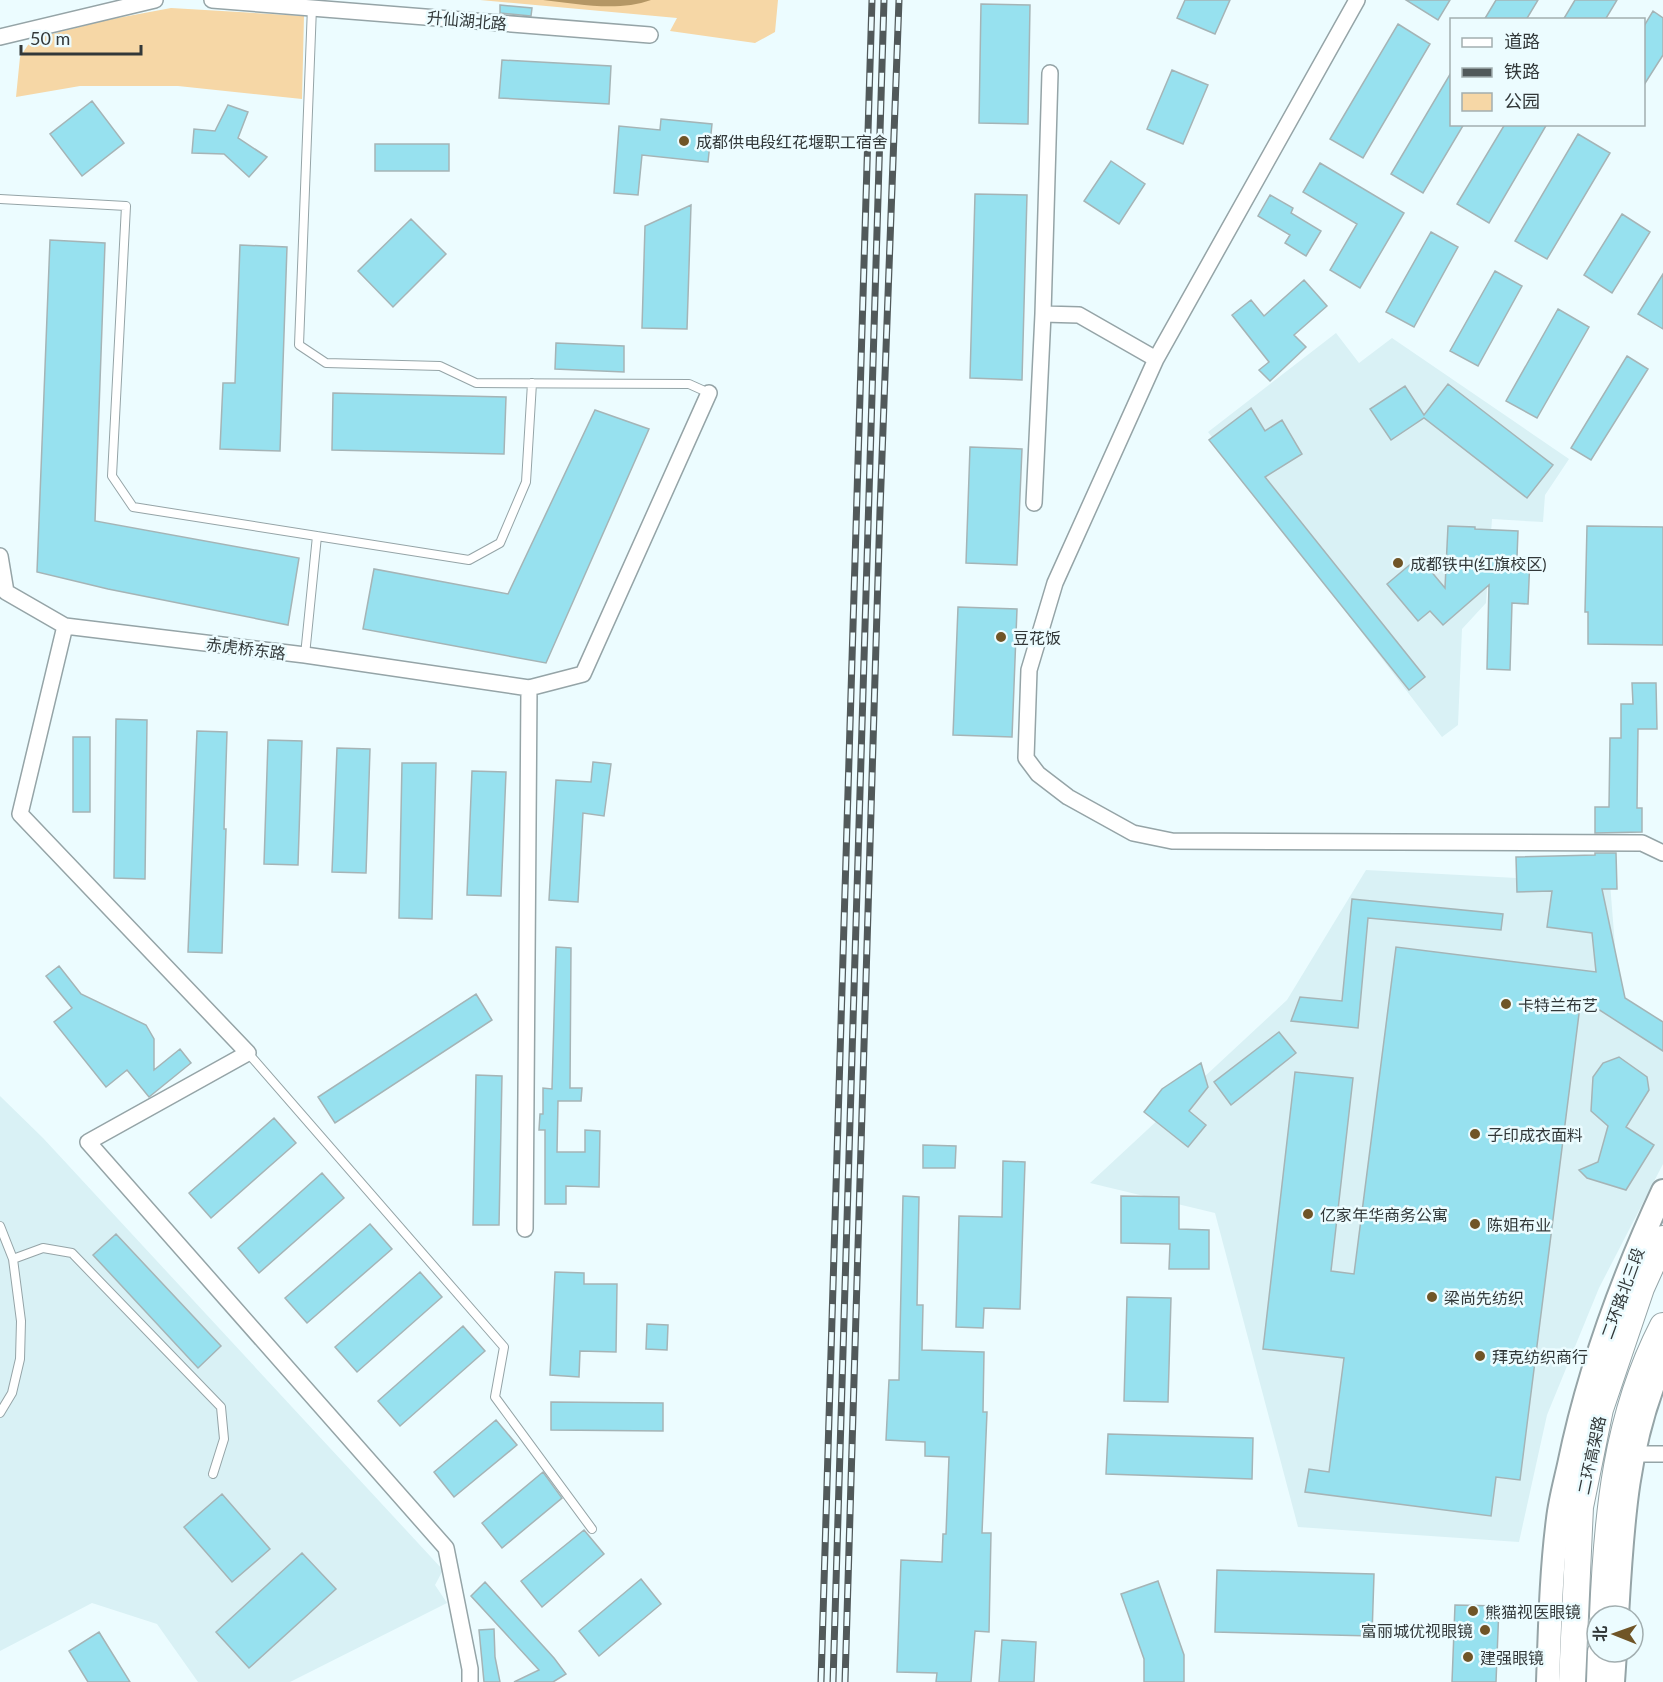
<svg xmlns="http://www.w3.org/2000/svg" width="1663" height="1682" font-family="Lato,'Noto Sans SC',sans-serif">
	<rect width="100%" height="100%" fill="#ecfcff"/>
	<path fill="#d9f1f5" d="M1336,333L1359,363L1392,338L1569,459L1545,495L1543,522L1492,519L1486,603L1462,629L1458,725L1442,737L1208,432Z
		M1366,870L1610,883L1620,1009L1663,1042V1164L1599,1288L1547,1415L1519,1542L1298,1527L1215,1213L1090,1183L1287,1000Z
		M0,1096L43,1138L443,1570L435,1585L447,1603L290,1682H198L157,1624L92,1603L0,1651Z"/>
	<path fill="#f6d7a6" d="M480,0H778L775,32L755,43L670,31L677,18Z
		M171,8L304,16L302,99L178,86H80L16,97L20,57L32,39L107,20Z"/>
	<path fill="#b49765" d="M543,0H651C618,12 578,4 543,0Z"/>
	<path fill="#97e1ef" stroke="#a5b4b6" stroke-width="1.5" d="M1185,0H1230L1215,34L1177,18Z
		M1406,0H1450L1438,20Z
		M1496,0H1538L1526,20H1484Z
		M1575,0H1617L1605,20H1563Z
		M981,4L1030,5L1028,124L979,123Z
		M500,5L532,8L531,16L500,13Z
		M1653,11L1663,18V55L1644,85V26Z
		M1398,24L1430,44L1363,158L1330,139Z
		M502,60L611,66L609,104L499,98Z
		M1172,70L1208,85L1183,144L1147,129Z
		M1452,71V124H1464L1423,193L1391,174Z
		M92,101L124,143L82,176L50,134Z
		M228,105L248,112L238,138L267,157L249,177L224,154L192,153L194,129L215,131Z
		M661,119L712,124L708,162L642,155L638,195L614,193L619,126L660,130Z
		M1505,124H1547L1489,223L1457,204Z
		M1578,134L1610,153L1547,259L1515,241Z
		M375,144H449V171H375Z
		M1111,161L1145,184L1119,224L1084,201Z
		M1320,163L1404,213L1360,288L1330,270L1357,224L1303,192Z
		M975,194L1027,195L1022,380L970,378Z
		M1270,195L1293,208L1291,213L1321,231L1306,256L1285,243L1290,235L1258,216Z
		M691,205L687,329L642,328L645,226Z
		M1622,214L1650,232L1612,293L1584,275Z
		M411,219L446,254L393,307L358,271Z
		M1431,232L1458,247L1414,327L1386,312Z
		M50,240L105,243L95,521L299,558L288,625L108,589L37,572Z
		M240,245L287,247L280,451L220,449L223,383H235Z
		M1495,271L1522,286L1478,366L1450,351Z
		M1663,274V329L1638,314Z
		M1304,280L1327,306L1294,335L1306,347L1270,381L1259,370L1269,362L1232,315L1251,300L1264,316Z
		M1558,309L1589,327L1537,418L1506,401Z
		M556,343L624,346V372L555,369Z
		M1627,356L1648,369L1591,460L1571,448Z
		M1448,384L1553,465L1527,498L1424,418L1391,440L1370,409L1405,386L1424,415Z
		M333,393L506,397L504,454L332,450Z
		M1251,408L1265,431L1282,420L1302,454L1265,477L1425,677L1409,690L1209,440Z
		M595,410L649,429L546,663L363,629L374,569L508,594Z
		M970,447L1022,449L1017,565L966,563Z
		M1448,526L1475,527V529L1518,531L1517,557L1530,558L1528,604L1512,603L1510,670L1487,669L1489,585L1443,625L1430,611L1418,621L1387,584L1419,557L1445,588Z
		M1587,526L1663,527V645L1588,644V612H1585Z
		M958,607L1017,609L1012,737L953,735Z
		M1632,683H1656L1657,729H1638L1637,808H1642V832L1595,833V807H1609L1610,738H1621V704H1633Z
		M116,719L147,720L145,879L114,878Z
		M197,731L227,732L224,829H226L222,953L188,952Z
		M73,737H90V812H73Z
		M268,740L302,741L298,865L264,864Z
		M337,748L370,749L366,873L332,872Z
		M593,762L611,764L604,816L583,813L578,902L549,900L556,780L591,782Z
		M402,763H436L432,919L399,918Z
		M472,771L506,772L501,896L467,895Z
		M1595,853H1616L1617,889H1602L1625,998L1663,1022V1051L1581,998L1520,1480L1496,1477L1491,1516L1305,1492L1309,1469L1329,1472L1344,1358L1263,1349L1295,1072L1353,1078L1331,1271L1354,1274L1396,947L1596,972L1592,933L1547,927L1552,891L1517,892L1516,857L1595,855Z
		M1352,899L1503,914L1501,930L1368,918L1358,1028L1291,1021L1300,997L1342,1001Z
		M556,947L571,948L570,1088H582L581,1101H558L557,1152H585V1130L600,1131L599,1187L566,1186V1204H545V1130H539L540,1114H543V1088L552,1089Z
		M59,966L81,994L146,1025L154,1039V1070L180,1049L191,1063L149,1097L127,1070L106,1087L54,1022L72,1008L46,976Z
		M476,994L492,1020L335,1123L318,1097Z
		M1279,1032L1296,1053L1231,1105L1214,1082Z
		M1619,1057L1647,1077L1649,1090L1626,1127L1654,1145L1626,1190L1587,1178L1579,1170L1598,1162L1608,1126L1591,1111L1593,1077L1603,1063Z
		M1201,1063L1208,1087L1189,1111L1206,1125L1188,1147L1144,1112L1162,1089Z
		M476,1075L502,1076L499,1225H473Z
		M274,1118L296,1143L211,1218L189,1193Z
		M923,1145L956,1146L955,1168H923Z
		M1003,1161L1025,1162L1020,1309L984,1308L983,1328L956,1327L959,1216L1002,1217Z
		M322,1173L344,1198L259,1273L238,1248Z
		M903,1196L919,1197L917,1305H923L922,1350L984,1352L983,1412H987L982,1533H991L989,1632L975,1631L971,1682H936L937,1673L897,1672L901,1560L942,1562L943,1534H946L949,1457L925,1456V1442L886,1440L889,1380H899Z
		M1121,1196L1179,1197V1229L1209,1230V1269H1169L1170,1244L1121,1243Z
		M370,1224L392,1249L307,1323L285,1298Z
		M116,1234L221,1346L198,1368L93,1255Z
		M420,1272L442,1297L357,1372L335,1347Z
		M555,1272L584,1273V1284H617L616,1352L580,1351L579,1377L550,1375Z
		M1127,1297L1171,1298L1168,1402L1124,1401Z
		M647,1324L668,1325L667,1350L646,1349Z
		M463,1326L485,1351L400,1426L378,1401Z
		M551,1402L663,1403V1431L551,1430Z
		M496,1420L517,1445L454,1497L434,1472Z
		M1108,1434L1253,1438L1252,1479L1106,1474Z
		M543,1472L562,1498L502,1548L482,1523Z
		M222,1494L270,1549L232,1582L184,1527Z
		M584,1530L604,1554L542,1607L521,1581Z
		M302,1553L336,1589L249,1668L216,1632Z
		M1217,1570L1374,1574L1372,1636L1215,1632Z
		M641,1579L661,1604L599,1656L579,1631Z
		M1158,1581L1184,1655V1682H1144V1659L1121,1594Z
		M485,1582L554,1658L566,1674L553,1682H514L539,1670L471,1596Z
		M1455,1605L1499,1606L1496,1682H1452Z
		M494,1629L495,1657L500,1682H484L479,1630Z
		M99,1632L130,1682H88L69,1651Z
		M1002,1640L1036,1642L1034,1682H999Z"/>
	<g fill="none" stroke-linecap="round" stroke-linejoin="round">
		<g stroke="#95a4a7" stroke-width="10">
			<path id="service" d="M312,7L299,345L326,363L440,366L476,383L689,384L709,393
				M0,199L126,206L112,476L133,507L469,560L500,543L526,482L532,383
				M305,655L317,536
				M248,1053L504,1347L495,1397L592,1529
				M0,1226L13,1259L21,1321L20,1359L12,1393L0,1413
				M13,1259L43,1248L72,1253L221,1407L224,1439L213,1474"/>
		</g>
		<g stroke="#95a4a7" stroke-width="18">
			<path id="minor" d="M212,0L650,35
				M1357,0L1156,359L1055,583L1029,670L1026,758L1038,774L1068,797L1133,833L1172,841L1642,843L1663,853
				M0,37L155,0
				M1043,314L1079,315L1156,359
				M1034,503L1043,314L1050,73
				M0,556L6,592L65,626L305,655L529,688L583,674L709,393
				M65,626L20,814L248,1053L88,1142L446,1548L470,1669V1682
				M525,1229L529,688
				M1632,1454H1663"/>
		</g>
		<g stroke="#95a4a7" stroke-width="26">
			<path id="secondary" d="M1617,1616C1622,1529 1626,1442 1663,1361
				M1548,1682C1550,1628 1551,1573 1558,1519C1560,1501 1565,1483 1569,1465C1588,1372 1623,1277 1663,1191
				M1613,1682L1615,1652"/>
		</g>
		<g stroke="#95a4a7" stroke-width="28">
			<path id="trunk" d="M1603,1616C1607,1515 1616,1417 1663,1326
				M1572,1682L1580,1507L1600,1409L1641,1288L1663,1239
				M1600,1682L1601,1652"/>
		</g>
		<use href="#service" stroke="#fff" stroke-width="8"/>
		<use href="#minor" stroke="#fff" stroke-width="15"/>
		<use href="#secondary" stroke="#fff" stroke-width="22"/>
		<use href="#trunk" stroke="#fff" stroke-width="26"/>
		<g stroke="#51595a" stroke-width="7">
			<path id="rail" d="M821,1682L872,0
				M833,1682L884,0
				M845,1682L880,510L899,0"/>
		</g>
		<use href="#rail" stroke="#ecfcff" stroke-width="4.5" stroke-dasharray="14" stroke-linecap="butt"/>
	</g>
	<g fill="#705527" stroke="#ecfcff" stroke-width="2">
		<circle cx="684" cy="141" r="6"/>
		<circle cx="1398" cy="563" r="6"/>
		<circle cx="1001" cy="637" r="6"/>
		<circle cx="1506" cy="1004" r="6"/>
		<circle cx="1475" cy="1134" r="6"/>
		<circle cx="1308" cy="1214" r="6"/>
		<circle cx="1475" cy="1224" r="6"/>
		<circle cx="1432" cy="1297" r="6"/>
		<circle cx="1480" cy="1356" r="6"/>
		<circle cx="1473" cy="1611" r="6"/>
		<circle cx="1485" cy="1630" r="6"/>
		<circle cx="1468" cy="1657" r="6"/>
	</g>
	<g text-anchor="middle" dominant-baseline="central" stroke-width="5" stroke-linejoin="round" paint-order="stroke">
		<g font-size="16" fill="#323839" stroke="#ecfcff">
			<text transform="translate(467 20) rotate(5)">升仙湖北路</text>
			<text transform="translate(246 648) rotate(7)">赤虎桥东路</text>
			<text transform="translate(1622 1293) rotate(-70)">二环路北三段</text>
			<text transform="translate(1591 1455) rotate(-78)">二环高架路</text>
		</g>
		<g font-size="16" fill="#323839" stroke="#ecfcff" text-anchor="start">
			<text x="696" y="141">成都供电段红花堰职工宿舍</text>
			<text x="1410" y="563">成都铁中(红旗校区)</text>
			<text x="1013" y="637">豆花饭</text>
			<text x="1518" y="1004">卡特兰布艺</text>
			<text x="1487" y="1134">子印成衣面料</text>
			<text x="1320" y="1214">亿家年华商务公寓</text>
			<text x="1487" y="1224">陈姐布业</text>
			<text x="1444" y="1297">梁尚先纺织</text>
			<text x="1492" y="1356">拜克纺织商行</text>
			<text x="1485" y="1611">熊猫视医眼镜</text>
			<text x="1473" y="1630" text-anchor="end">富丽城优视眼镜</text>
			<text x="1480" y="1657">建强眼镜</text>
		</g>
	</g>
	<rect x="1450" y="18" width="195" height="108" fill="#ecfcff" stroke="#a2aeb0" stroke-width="1.5"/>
	<rect x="1462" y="38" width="30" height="9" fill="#ffffff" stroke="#a2aeb0" stroke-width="1.5"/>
	<text x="1504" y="48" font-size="18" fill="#323839">道路</text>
	<rect x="1462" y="68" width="30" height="9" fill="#51595a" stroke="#a2aeb0" stroke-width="1.5"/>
	<text x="1504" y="78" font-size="18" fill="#323839">铁路</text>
	<rect x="1462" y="93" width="30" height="18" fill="#f6d7a6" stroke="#a2aeb0" stroke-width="1.5"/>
	<text x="1504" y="108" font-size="18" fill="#323839">公园</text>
	<g transform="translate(1615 1634) rotate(271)"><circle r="28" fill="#ecfcff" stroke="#a2aeb0" stroke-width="1.5"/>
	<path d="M0-4.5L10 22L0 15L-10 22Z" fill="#705527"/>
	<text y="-9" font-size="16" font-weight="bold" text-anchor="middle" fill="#323839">北</text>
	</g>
	<path d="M21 45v9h120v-9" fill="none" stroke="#323839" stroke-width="3"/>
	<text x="30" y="45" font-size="18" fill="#323839" stroke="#ecfcff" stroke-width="4.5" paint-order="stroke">50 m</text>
</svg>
